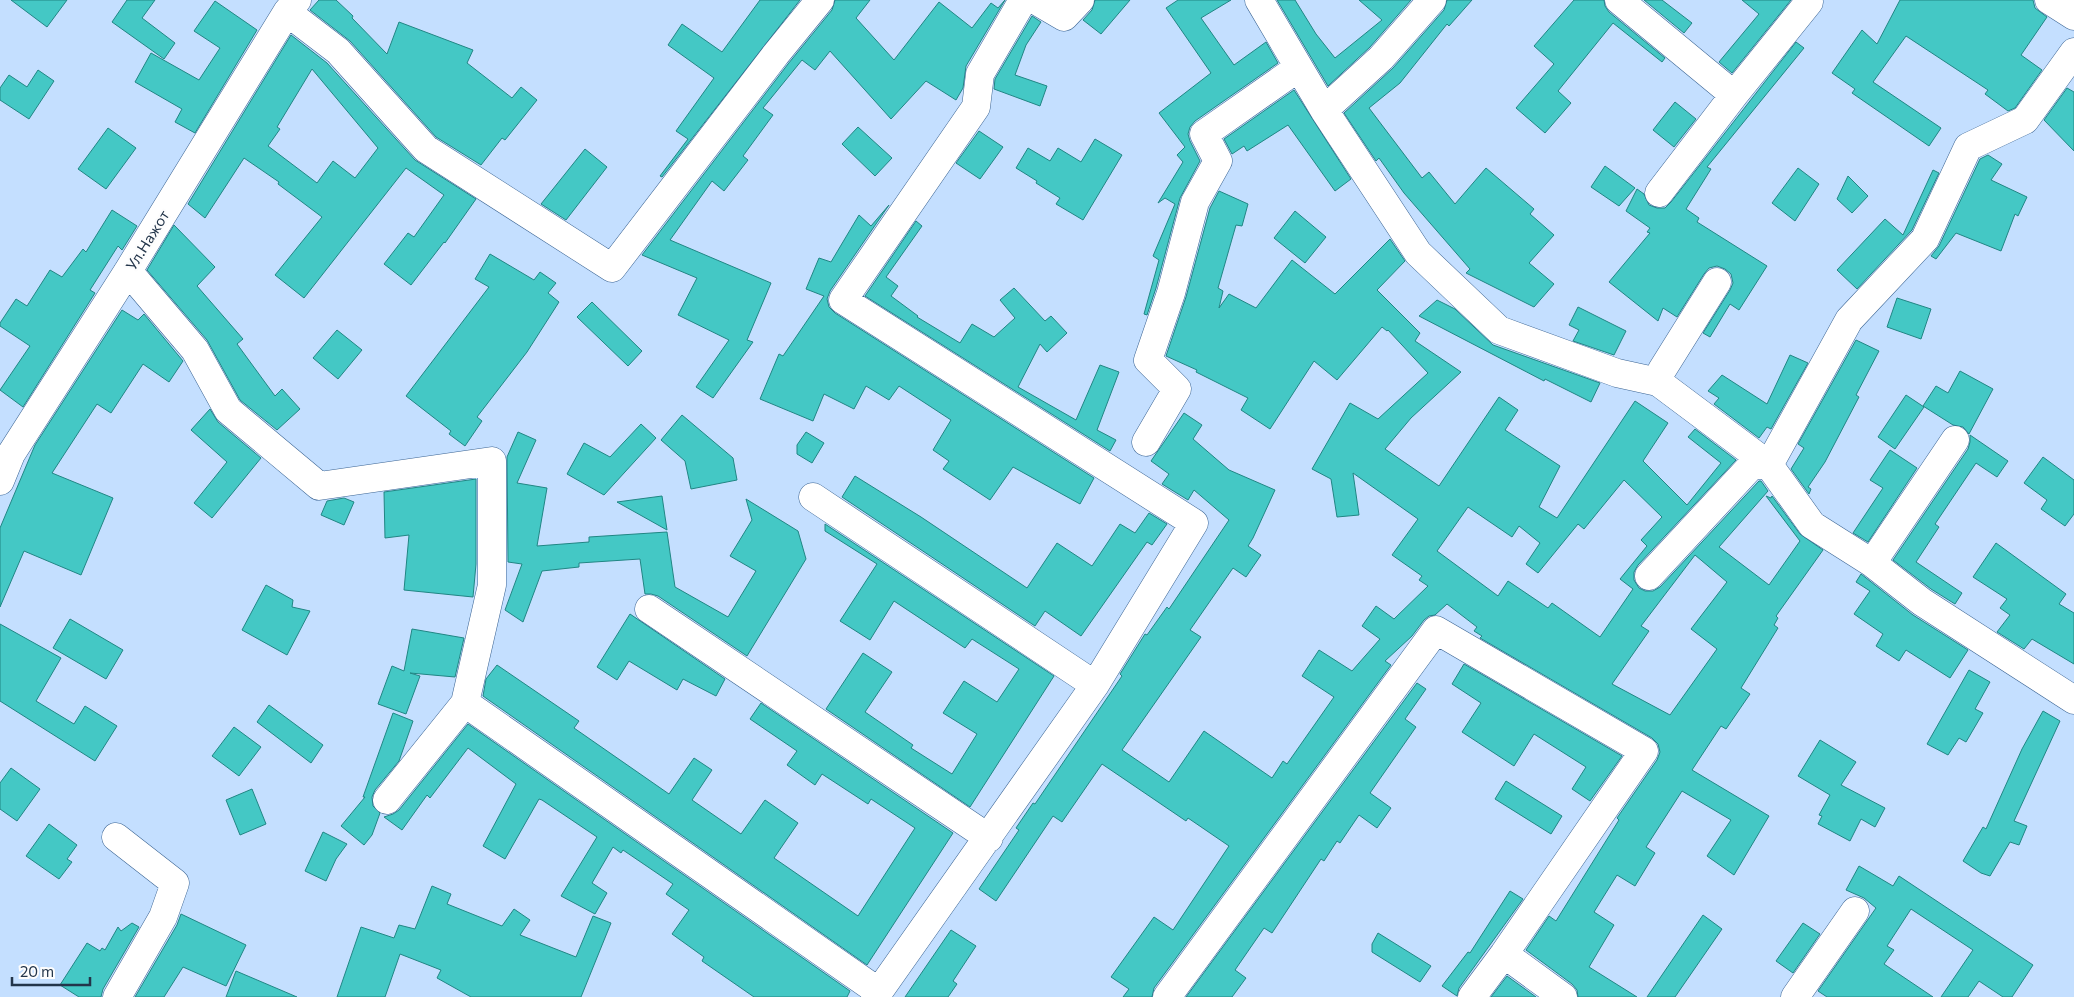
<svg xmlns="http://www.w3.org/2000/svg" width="2074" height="997" font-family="Commissioner,sans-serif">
	<rect width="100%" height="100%" fill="#c4dfff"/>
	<path fill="#44c8c5" stroke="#218684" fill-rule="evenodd" d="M11,0H67L47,27Z
		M127,0H155L142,18L175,43L164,59L112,22Z
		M319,0H336L353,16L352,18L387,54L399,22L473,50L467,63L512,98L521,87L537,100L505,140L502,138L481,165L436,137L350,41L310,10Z
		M760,0H800L662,177L660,176L688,139L676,131L714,78L668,45L682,24L722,52Z
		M835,0H870L856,18L894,60L939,2L972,28L991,3L998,8L1005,0L966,66L963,88L956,100L926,81L891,119L830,51L815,70L802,60L763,108L773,115L743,156L748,160L724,191L712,181L670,240L771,283L747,340L753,342L713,398L696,387L729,340L678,315L697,278L642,255L788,64L832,10Z
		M1095,0H1130L1101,34L1083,20L1092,10Z
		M1178,0H1231L1201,18L1234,65L1266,42L1278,63L1195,121L1190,127L1188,134L1190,141L1200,161L1180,198L1156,288L1147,315L1144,314L1159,260L1153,256L1175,204L1165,198L1158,203L1183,162L1177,155L1185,147L1159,113L1211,73L1166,8Z
		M1277,0H1295L1316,34L1335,58L1382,20L1359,0H1411L1370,47L1328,86Z
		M1447,0H1472L1449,26L1447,24L1400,83L1369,108L1422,178L1429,172L1455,204L1486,168L1534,209L1530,214L1554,235L1529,263L1554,284L1534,307L1466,273L1470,269L1404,193L1379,158L1376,161L1344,113L1393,68L1444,10Z
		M1574,0H1604L1605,6L1609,12L1665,58L1662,62L1613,23L1558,91L1571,103L1545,133L1516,108L1554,64L1534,46Z
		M1644,0H1662L1692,23L1684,33Z
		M1742,0H1791L1732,73L1719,62L1759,14Z
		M1900,0H2033L2035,8L2047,17L2021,55L2042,70L2015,108L2008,111L1985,94L1988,90L1906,36L1873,82L1941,128L1929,146L1852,93L1855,89L1832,73L1862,30L1877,44Z
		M215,1L257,30L195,133L175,122L182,109L135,82L151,53L199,80L220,48L194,31Z
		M1032,16L1041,22L1026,45L1015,75L1047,86L1040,106L994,89L995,79Z
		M291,35L327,63L415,160L476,199L445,243L444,242L411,285L384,264L408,233L414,237L444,195L406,168L304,298L275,275L322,217L278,184L279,182L244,158L205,218L188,204ZM312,69L378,148L355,178L333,161L317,183L268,146L280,129L277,127Z
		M1796,42L1804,48L1707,167L1711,169L1686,209L1699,218L1697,222L1767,266L1739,310L1730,304L1710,337L1703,333L1730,290L1733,283L1731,274L1725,269L1717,266L1709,268L1704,274L1677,317L1663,308L1658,321L1609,282L1650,233L1647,232L1650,228L1626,211L1637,189L1644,194L1649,205L1657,208H1665L1671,202Z
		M38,70L54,81L29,119L0,100V88L9,75L27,87Z
		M2067,88L2074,92V151L2044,120Z
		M1294,90L1351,179L1335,191L1288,125L1247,151L1244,146L1232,154L1224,139Z
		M1675,102L1696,119L1674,147L1653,130Z
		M858,127L892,158L875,176L842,144Z
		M108,128L136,148L106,189L78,169Z
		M979,131L1003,147L980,179L956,163Z
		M1095,139L1122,155L1083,220L1056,204L1060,198L1036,183L1037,181L1016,168L1028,148L1050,161L1058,148L1081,162Z
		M585,149L607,167L566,220L541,204Z
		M1988,155L2002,164L1991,180L2027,197L2018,216L2015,214L2001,251L1956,233L1936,259L1931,256L1939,246L1980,159Z
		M1605,166L1635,188L1619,206L1591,187Z
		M1798,168L1819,184L1795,221L1772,203Z
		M1933,170L1939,173L1912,230L1857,289L1837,270L1885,219L1903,235Z
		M1848,176L1868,196L1852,213L1837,199Z
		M1219,191L1248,204L1242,226L1236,225L1218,288L1223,291L1219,308L1229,294L1256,308L1292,260L1335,294L1390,239L1405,261L1377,290L1420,333L1415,341L1461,372L1411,418L1385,449L1439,486L1499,397L1518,410L1505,430L1560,466L1539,507L1557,518L1635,401L1668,423L1643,461L1687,505L1721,463L1688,437L1695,429L1736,460L1638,565L1634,572V580L1639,588L1645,591H1653L1660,587L1759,481H1761L1768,491L1719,547L1769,585L1800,541L1766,496L1771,498L1772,496L1800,534L1823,550L1776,616L1778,618L1774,625L1778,628L1741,688L1750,694L1726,729L1721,726L1692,770L1769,816L1734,875L1707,856L1731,820L1682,791L1646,847L1655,853L1635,886L1617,875L1594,912L1614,925L1589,967L1637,997H1578L1577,990L1572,984L1526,950L1549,916L1556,921L1619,820L1617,818L1657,760L1660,752L1658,744L1652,738L1480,638L1482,636L1474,631L1477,627L1447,604L1435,615L1429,616L1424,620L1412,636L1385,661L1391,665L1154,988L1152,997H1123L1129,989L1111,977L1154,917L1173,930L1229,846L1188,818L1186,821L1102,764L1062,822L1053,816L996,901L979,889L1019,830L1016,828L1033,803L1035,804L1122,676L1120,674L1145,634L1147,635L1167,607L1169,609L1229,520L1194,490L1188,500L1162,484L1169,474L1151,461L1184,413L1202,425L1193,439L1229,470L1275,490L1253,538L1248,546L1261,555L1246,577L1233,568L1190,630L1201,637L1122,750L1169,782L1204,731L1272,778L1283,761L1287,764L1334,697L1302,676L1319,650L1352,671L1380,639L1362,626L1376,606L1394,619L1428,586L1419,580L1422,576L1392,555L1418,519L1353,473L1359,515L1337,517L1331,479L1312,469L1350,403L1378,419L1428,373L1388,330L1387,331L1382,327L1337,380L1314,361L1270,429L1241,410L1248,398L1196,372L1197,370L1166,356L1186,297L1210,208ZM1624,480L1662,517L1641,540L1647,546L1620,579L1633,589L1600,637L1552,603L1548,608L1508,581L1498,596L1437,551L1468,507L1512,537L1519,526L1540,543L1526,564L1538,573L1578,524L1584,529ZM1695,555L1727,582L1691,629L1717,649L1670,715L1612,684L1649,631L1641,626Z
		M889,205L830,291L827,299L829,307L835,313L1094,478L1080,504L1013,467L990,500L943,469L949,461L933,450L951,420L899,386L889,400L866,386L854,409L824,394L813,421L760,399L779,354L783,356L824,296L806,289L819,258L831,262L859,215L871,226Z
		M112,210L137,226L122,250L118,246L90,290L95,293L23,407L0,390L30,346L0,326V323L16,299L27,306L50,270L62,277L83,249L86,252Z
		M1295,211L1326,237L1305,263L1274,238Z
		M916,221L922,226L886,277L898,286L891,296L918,316L917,317L960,343L972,324L994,337L1015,318L1000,300L1014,288L1045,321L1051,316L1067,333L1047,352L1040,344L1018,387L1076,420L1100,365L1119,372L1097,430L1116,440L1110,451L865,296Z
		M174,225L215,267L197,286L243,339L237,344L275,396L282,389L300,409L277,430L240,400L207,340L147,270Z
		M490,254L534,280L540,272L556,283L548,293L559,302L527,352L477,417L482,421L465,446L449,434L451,431L406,396L489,287L475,279Z
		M1897,298L1931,309L1921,339L1887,327Z
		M1437,300L1455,309L1493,345L1600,383L1591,402L1545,379L1544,381L1419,316Z
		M592,302L642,351L628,366L577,317Z
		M1578,307L1626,331L1614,355L1573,341L1579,330L1569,325Z
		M122,310L138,320L144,314L183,361L169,382L143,364L111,413L97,404L52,473L113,498L81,575L24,551L0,607V528L35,445Z
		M337,330L362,350L338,379L313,358Z
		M1856,340L1879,351L1856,395L1859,397L1825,462L1808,487L1811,489L1809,494L1791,469L1804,448L1798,444Z
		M1790,355L1808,363L1771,429L1767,427L1759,438L1714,404L1719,398L1708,391L1722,375L1767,404Z
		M1960,371L1993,389L1969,434L1963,427L1953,425L1923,406L1936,386L1948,393Z
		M1906,395L1924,407L1895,449L1878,437Z
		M210,409L218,422L261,458L212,518L194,503L227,462L191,430Z
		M682,415L733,458L737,480L691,489L685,461L661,440Z
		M641,424L656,438L604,495L567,474L584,443L610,457Z
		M518,432L536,440L517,483L547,488L537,546L589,542V537L667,532L675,587L728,617L756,571L730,556L752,520L746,499L798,531L806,559L747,656L658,596L651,594H645L640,559L579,563V567L542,571L523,622L505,610L522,564L508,562L507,457Z
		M806,432L824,443L812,463L797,454V445Z
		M1970,435L2008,461L1997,477L1976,463L1935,524L1939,527L1916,562L1962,593L1955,604L1931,589L1893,560L1968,449L1970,442Z
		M1890,450L1917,468L1868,542L1853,533L1883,488L1870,480Z
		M2043,457L2074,480V514L2065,526L2041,509L2047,500L2024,483Z
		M855,476L921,517L1027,588L1057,543L1092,566L1120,524L1135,533L1149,513L1167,524L1152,545L1147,542L1081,636L1045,611L1035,626L842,497Z
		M476,479V564L473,597L404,590L409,535L385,538L384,492Z
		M662,496L667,530L617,502Z
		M344,498L354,502L344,525L321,515L327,501Z
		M825,524L1054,676L970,807L826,709L863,653L892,672L865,712L913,745L911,748L952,774L977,734L943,713L964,681L997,702L1019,669L972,639L965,648L894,601L870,640L840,621L877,564L825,531Z
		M1996,543L2066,594L2059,604L2074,613V664L2032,639L2024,649L1997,632L2010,615L2000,608L2007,599L1973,577Z
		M1861,574L1913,615L1968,650L1950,678L1906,650L1899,661L1876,646L1883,634L1854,614L1870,591L1856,582Z
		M266,585L293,600L292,607L310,611L287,655L242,630Z
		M630,614L725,679L716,696L683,679L677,690L629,661L617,680L597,667Z
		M70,619L123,650L106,679L53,648Z
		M0,624L61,658L36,701L74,724L85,706L117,726L95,761L0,701Z
		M412,629L464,638L455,677L410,673L420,676L406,714L378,704L392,666L404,671Z
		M1464,664L1622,756L1590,801L1572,789L1586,767L1534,734L1514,766L1462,732L1481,703L1452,684Z
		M497,665L579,721L574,728L669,794L694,758L712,770L692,800L741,834L765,800L798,823L774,858L858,916L915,828L871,799L868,804L822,774L815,785L787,765L797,751L750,719L761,703L953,833L867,965L483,696L486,679Z
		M1969,670L1990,682L1975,709L1983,713L1966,742L1959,738L1948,755L1927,744Z
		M1417,683L1426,689L1405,719L1416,727L1370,793L1391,808L1377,828L1359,815L1340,843L1337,841L1324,861L1321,859L1272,933L1264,928L1235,970L1246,978L1232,997H1186Z
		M269,705L323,745L311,763L257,722Z
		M2043,711L2060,721L2014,821L2027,826L2019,845L2010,842L1990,876L1981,873L1963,861L1983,827L1986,829L2022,749Z
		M393,713L413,721L399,761L375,790L372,797L373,806L380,813L372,835L364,845L341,826L365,797H363Z
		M468,724L850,991L847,997H754L702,961L704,957L672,934L689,910L666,894L673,884L623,850L621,853L613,847L592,883L607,893L595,914L561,896L597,837L542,800L539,799L505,859L483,846L516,784L468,748L430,798L427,795L402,830L384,817L393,814L399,810Z
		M234,727L261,747L239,776L212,756Z
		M1820,740L1856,762L1841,785L1885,808L1875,827L1861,819L1850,841L1818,824L1822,816L1819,815L1830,795L1798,776Z
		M11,768L40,789L17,821L0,809V783Z
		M1506,781L1562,816L1551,834L1495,799Z
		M252,789L266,824L240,835L226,800Z
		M49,824L77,845L67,859L72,862L59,879L26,856Z
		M323,832L347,844L336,859L326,881L305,871Z
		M1859,866L1893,886L1899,876L2033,965L2012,997H2003L1979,981L1968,997H1941L1973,950L1911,909L1887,946L1894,950L1884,964L1933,997H1827L1818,991L1876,908L1864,898L1846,890Z
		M432,886L451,894L447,904L502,926L514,909L530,920L520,935L576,957L593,916L611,923L581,997H471L437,978L441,970L400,954L385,997H337L361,927L394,938L399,925L415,929Z
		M1510,891L1523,899L1459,988L1457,996L1442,986L1468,952L1470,953Z
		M181,914L246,945L226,986L183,967L164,997H135L177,925Z
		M1703,915L1722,929L1675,997H1647Z
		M132,923L139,927L103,989L101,997H79L60,985L87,943L100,951L102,948L105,950L118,927L121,931Z
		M1803,923L1820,934L1793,973L1776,961Z
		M951,930L976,946L953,981L957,984L948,997H905Z
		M1378,933L1431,966L1420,982L1372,952V944Z
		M236,971L297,997H226Z
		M1507,976L1536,997H1491Z"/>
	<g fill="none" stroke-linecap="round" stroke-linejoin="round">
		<g stroke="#3c6594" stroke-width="29">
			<path id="minor" d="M1035,0L1064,17L1080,0
				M1259,0L1324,110L1418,253L1499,330L1617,373L1658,382L1769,465L1812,525L1872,563L1922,602L2074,700
				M1619,0L1734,95
				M2049,0L2074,16
				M287,12L338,51L426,149L612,268L776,54L820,0
				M1324,110L1381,58L1432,0
				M1659,193L1734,95L1809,2
				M128,271L195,350L228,410L319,486L492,461V585L465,703L879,992
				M1658,382L1662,370L1717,282
				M1146,442L1177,389L1148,360L1171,293L1195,202L1218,161L1204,134L1298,68
				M0,481L11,454L128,271L287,12L297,0
				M813,497L1095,685
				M1872,563L1955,440
				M1649,576L1752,465H1769L1849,320L1925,239L1968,147L2025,120L2074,52
				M649,609L989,838
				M387,800L465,703
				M116,837L175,883L163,917L117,997
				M1504,954L1563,997
				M875,997L1095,685L1194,523L843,300L976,107L980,74L1023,0
				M1167,997L1436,630L1644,751L1504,954L1472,997
				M1795,997L1855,911"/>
		</g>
		<use href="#minor" stroke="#fff" stroke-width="28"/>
	</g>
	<g text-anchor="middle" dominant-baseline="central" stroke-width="4.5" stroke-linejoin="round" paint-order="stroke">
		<g font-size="15" fill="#23354a" stroke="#fdfdfd">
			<text transform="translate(147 240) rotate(-58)">Ул.Нажот</text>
		</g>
	</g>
	<path d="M12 977v8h78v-8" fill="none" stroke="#23354a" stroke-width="2.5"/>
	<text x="20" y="977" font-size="15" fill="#23354a" stroke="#fdfdfd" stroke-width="4" paint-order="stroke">20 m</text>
</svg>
